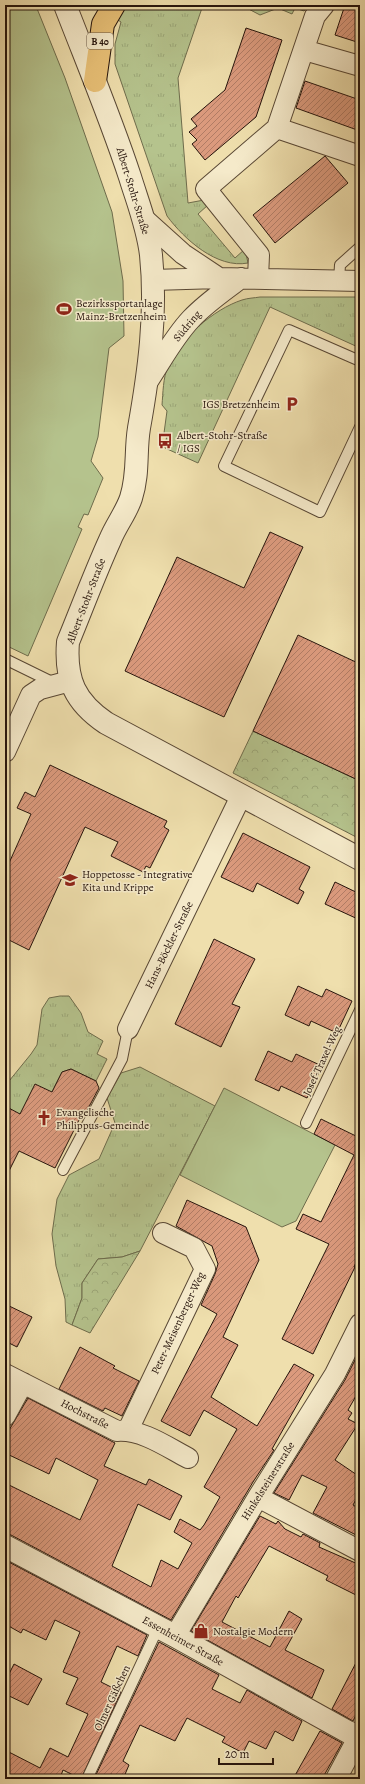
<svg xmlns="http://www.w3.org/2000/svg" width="365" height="1784" font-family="Alegreya,serif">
	<defs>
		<pattern id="grass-tufts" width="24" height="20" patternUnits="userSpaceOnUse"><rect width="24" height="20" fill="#b5c38d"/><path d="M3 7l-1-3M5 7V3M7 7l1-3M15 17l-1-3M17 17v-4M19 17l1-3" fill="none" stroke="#9ca778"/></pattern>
		<pattern id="forest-crowns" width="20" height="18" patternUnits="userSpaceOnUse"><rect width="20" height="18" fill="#b5c38d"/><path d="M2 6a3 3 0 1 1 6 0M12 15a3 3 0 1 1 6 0" fill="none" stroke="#9ca778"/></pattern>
		<pattern id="building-hatch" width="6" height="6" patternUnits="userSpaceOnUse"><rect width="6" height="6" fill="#db9a7d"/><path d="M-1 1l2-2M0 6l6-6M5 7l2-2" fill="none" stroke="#b17c65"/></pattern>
	</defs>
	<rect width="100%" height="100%" fill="#efdfad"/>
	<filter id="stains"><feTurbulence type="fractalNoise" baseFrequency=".005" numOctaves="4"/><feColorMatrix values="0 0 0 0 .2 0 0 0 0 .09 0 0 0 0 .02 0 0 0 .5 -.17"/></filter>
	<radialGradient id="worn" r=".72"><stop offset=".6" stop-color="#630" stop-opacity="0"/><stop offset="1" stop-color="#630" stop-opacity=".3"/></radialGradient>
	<path fill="url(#grass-tufts)" stroke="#6e6c4c" d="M122,5H203L178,78L188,203L204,200L208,205L198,214L235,258L245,249L248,263C217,269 184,239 167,216L115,64V44L121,22L115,18Z
		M241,5H309L304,11L295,8L292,14L278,8L260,15Z
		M260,297H360V348L270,307L198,463L165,448L167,434L164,433L167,411L162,405C163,393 163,378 168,366C179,339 214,309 242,300C248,298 254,298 260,297Z
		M60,996H69L81,1013L88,1032L103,1041L97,1054L107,1059L96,1081L71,1069L62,1072L52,1092L20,1114L5,1113V1086L31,1054L37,1045L42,1009L49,998Z
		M140,1067L215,1106L140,1251L122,1257L98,1259L82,1283V1298L72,1325L66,1322L65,1299L56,1266L52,1234L57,1199L69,1175L99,1159L115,1123L107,1098L121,1073Z"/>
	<path fill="url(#forest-crowns)" stroke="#6e6c4c" d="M253,731L360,781V839L233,773Z
		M140,1251L90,1333L72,1325L82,1298V1283L98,1259L122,1257Z"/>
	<path fill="#b5c38d" stroke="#6e6c4c" d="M5,5H35L38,11L65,78L112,212L123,281L124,336L109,348L98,437L91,461L103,478L88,515L84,514L78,527L82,529L28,656L5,645Z
		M224,1088L335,1145L296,1221L282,1227L180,1175Z"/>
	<path fill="url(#building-hatch)" stroke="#26140c" d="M345,5H360V43L335,35Z
		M246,28L282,40L256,117L205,160L192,144L197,140L189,132L197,126L191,119L225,90Z
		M305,81L360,100V131L296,108Z
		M325,156L348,183L275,243L253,215Z
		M270,532L303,547L224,717L125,671L177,557L244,588Z
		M298,635L360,664V781L253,731Z
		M50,765L167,821L164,827L169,830L150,868L146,866L143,872L111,856L118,842L85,827L29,950L5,938V872L31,814L17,808L25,792L35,797Z
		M243,833L310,867L299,889L304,892L298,904L257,883L253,892L221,877Z
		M335,882L360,894V920L325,904Z
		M214,939L255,959L232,1004L240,1007L221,1047L175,1024Z
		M298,986L322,997L326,989L352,1001L337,1033L311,1021L309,1026L285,1015Z
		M268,1051L292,1062L296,1054L322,1066L307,1098L281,1086L279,1091L255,1080Z
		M71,1069L96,1081L99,1088L83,1118L79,1120L55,1168L19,1151L5,1179V1106L20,1114L35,1084L52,1092L62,1072Z
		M321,1119L360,1138V1253L354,1267H355L313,1354L282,1339L329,1244L296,1229L303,1214L321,1222L354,1155L314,1134Z
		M187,1200L246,1227L259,1260L223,1337L238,1345L211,1397L257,1426L294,1364L314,1375L272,1449L274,1450L253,1482L171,1620L11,1535L5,1534V1483L80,1520L98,1480L56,1458L49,1474L5,1453V1437L28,1398L115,1443L104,1466L146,1485L149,1479L182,1496L170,1520L138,1504L112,1566L151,1587L161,1560L178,1569L192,1543L174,1532L180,1519L200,1530L204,1525L220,1497L204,1487L237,1429L204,1410L190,1436L161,1421L217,1314L201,1305L215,1274L218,1264L212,1246L176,1226Z
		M5,1304L32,1317L17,1347L5,1341Z
		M80,1347L115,1366L113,1368L139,1381L122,1416L105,1408L103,1411L59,1389Z
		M360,1350V1389L348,1410L352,1413L348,1419L358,1424L335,1460L360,1477V1492L353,1505L360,1509V1537L313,1513L327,1487L302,1475L289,1500L274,1493L345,1380Z
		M260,1516L276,1524L278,1521L285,1529L301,1537L303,1534L320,1543L319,1547L360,1565V1597L326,1580L328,1576L269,1546L238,1598L236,1596L222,1622L270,1647L289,1611L302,1619L285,1650L324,1670L312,1698L191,1631Z
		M5,1560L147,1635L138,1656L117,1646L101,1682L121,1692L81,1779L63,1770L60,1778L62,1779H16L5,1773V1750L40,1768L50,1748L68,1757L88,1714L66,1704L78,1678L63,1672L80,1632L55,1620L46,1640L23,1629L21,1633L5,1624Z
		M159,1642L219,1675L212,1689L240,1703L247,1690L302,1721L293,1741L275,1731L266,1749L249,1741L243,1753L222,1742L225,1737L187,1718L175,1741L140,1725L123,1761L129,1765L123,1779L111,1774L109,1779H94Z
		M360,1655V1707L353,1721L332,1709Z
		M14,1664L42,1679L28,1705L5,1694V1682Z
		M320,1731L342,1743L331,1763L322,1779H293Z"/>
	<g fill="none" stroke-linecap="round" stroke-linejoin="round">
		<g stroke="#584734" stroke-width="12">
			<path id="service" d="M339,280L340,265L360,247
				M360,361L289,330L224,466L320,512L360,427
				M5,659L54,683
				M306,1123L360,1010
				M63,1170L122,1059L128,1029
				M87,1779L158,1628"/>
		</g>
		<g stroke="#584734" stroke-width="22">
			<path id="minor" d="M304,50L360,66
				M277,128L360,156
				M143,218L183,254L219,278
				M258,278L259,255L206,189L277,128L315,16L324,5
				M153,280L219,278L360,281
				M146,384C161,362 173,338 191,319C206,303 224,291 241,278
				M5,752L31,695L40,689L70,681
				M128,1029L241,796
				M5,1374L117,1431C142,1429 167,1447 188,1458
				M5,1416L23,1383
				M128,1430L205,1269L194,1248L163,1233
				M258,1497L360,1551
				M175,1636L258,1497L335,1374L360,1324
				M336,1779L360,1734"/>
		</g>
		<g stroke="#584734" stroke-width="24">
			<path id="tertiary" d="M65,5C87,62 111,119 130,177C138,203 148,228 151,255C157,313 149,372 139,428C135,452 139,473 131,498C126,513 116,525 110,540C95,573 82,608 68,642C65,680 75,702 106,723L360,859
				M5,1546L175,1636L348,1732L360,1737"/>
		</g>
		<g stroke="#26140c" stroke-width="24">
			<path id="trunk" d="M95,81L103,24L114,5"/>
		</g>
		<use href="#service" stroke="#f5eaca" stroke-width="10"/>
		<use href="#minor" stroke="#f5eaca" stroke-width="20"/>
		<use href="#tertiary" stroke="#f5eaca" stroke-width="22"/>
		<use href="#trunk" stroke="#e8c076" stroke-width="22"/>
	</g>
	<defs>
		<g id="stadium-bare" transform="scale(1.2)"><path d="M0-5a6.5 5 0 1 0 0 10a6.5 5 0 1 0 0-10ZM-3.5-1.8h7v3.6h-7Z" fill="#8f2418" stroke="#f5eaca" stroke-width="2.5" paint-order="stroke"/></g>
		<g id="parking-bare" transform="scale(1.2)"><path d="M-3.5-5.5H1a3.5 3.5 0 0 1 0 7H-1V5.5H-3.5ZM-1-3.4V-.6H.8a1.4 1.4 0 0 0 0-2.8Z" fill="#8f2418" stroke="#f5eaca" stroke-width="2.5" paint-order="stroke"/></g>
		<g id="bus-bare" transform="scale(1.2)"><path d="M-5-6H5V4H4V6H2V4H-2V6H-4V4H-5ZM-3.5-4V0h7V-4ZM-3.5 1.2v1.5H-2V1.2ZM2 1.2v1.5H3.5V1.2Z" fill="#8f2418" stroke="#f5eaca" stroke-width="2.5" paint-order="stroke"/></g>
		<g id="school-bare" transform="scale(1.2)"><path d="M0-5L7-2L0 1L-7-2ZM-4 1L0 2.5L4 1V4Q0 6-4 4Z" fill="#8f2418" stroke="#f5eaca" stroke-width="2.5" paint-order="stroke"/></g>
		<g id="church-bare" transform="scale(1.2)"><path d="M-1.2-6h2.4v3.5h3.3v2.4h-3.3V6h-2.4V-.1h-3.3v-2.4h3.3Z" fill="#8f2418" stroke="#f5eaca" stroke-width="2.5" paint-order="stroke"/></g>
		<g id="shop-bare" transform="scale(1.2)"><path d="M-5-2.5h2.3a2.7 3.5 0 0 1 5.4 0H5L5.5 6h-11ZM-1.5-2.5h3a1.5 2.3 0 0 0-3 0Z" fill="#8f2418" stroke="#f5eaca" stroke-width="2.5" paint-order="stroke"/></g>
	</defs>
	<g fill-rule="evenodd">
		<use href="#stadium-bare" x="64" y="309"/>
		<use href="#parking-bare" x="292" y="404"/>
		<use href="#bus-bare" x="165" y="441"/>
		<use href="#school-bare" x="70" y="880"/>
		<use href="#church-bare" x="44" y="1118"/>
		<use href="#shop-bare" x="201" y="1631"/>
	</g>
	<g text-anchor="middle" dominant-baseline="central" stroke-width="3" stroke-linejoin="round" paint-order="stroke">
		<rect fill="#f5eaca" stroke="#645445" stroke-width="1" x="87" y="33" width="26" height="16" rx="3"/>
		<g font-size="10" font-weight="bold" fill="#26140c">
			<text x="100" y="41">B 40</text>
		</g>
		<g font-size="11" fill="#26140c" stroke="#f5eaca">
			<text transform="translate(133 191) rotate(73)">Albert-Stohr-Straße</text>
			<text transform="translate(187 326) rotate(-50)">Südring</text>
			<text transform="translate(86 601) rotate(-69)">Albert-Stohr-Straße</text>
			<text transform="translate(169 945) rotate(-64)">Hans-Böckler-Straße</text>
			<text transform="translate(322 1061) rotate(-65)">Josef-Traxel-Weg</text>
			<text transform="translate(178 1323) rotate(-65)">Peter-Meisenberger-Weg</text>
			<text transform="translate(85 1414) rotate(27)">Hochstraße</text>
			<text transform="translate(268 1481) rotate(-58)">Hinkelsteinerstraße</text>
			<text transform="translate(183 1641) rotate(29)">Essenheimer Straße</text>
			<text transform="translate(112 1698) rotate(-65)">Olmer Gäßchen</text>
		</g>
		<g font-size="11" fill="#26140c" stroke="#f5eaca" text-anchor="start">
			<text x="76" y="303">Bezirkssportanlage<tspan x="76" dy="13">Mainz-Bretzenheim</tspan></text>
			<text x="280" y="404" text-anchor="end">IGS Bretzenheim</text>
			<text x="177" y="435">Albert-Stohr-Straße<tspan x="177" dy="13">/ IGS</tspan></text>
			<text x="82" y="874">Hoppetosse - Integrative<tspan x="82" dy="13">Kita und Krippe</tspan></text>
			<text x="56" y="1112">Evangelische<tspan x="56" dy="13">Philippus-Gemeinde</tspan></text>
			<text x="213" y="1631">Nostalgie Modern</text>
		</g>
	</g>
	<rect width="365" height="1784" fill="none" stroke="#efdfad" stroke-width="20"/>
	<rect x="6" y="6" width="353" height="1772" fill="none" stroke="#26140c" stroke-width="2"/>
	<rect x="10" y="10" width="345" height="1764" fill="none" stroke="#26140c"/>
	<path d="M219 1758v6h54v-6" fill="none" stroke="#26140c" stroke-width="2"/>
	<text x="225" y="1758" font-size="12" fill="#26140c" stroke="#f5eaca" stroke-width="3" paint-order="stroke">20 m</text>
	<rect width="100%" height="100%" filter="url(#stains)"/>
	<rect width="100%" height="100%" fill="url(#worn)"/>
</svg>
